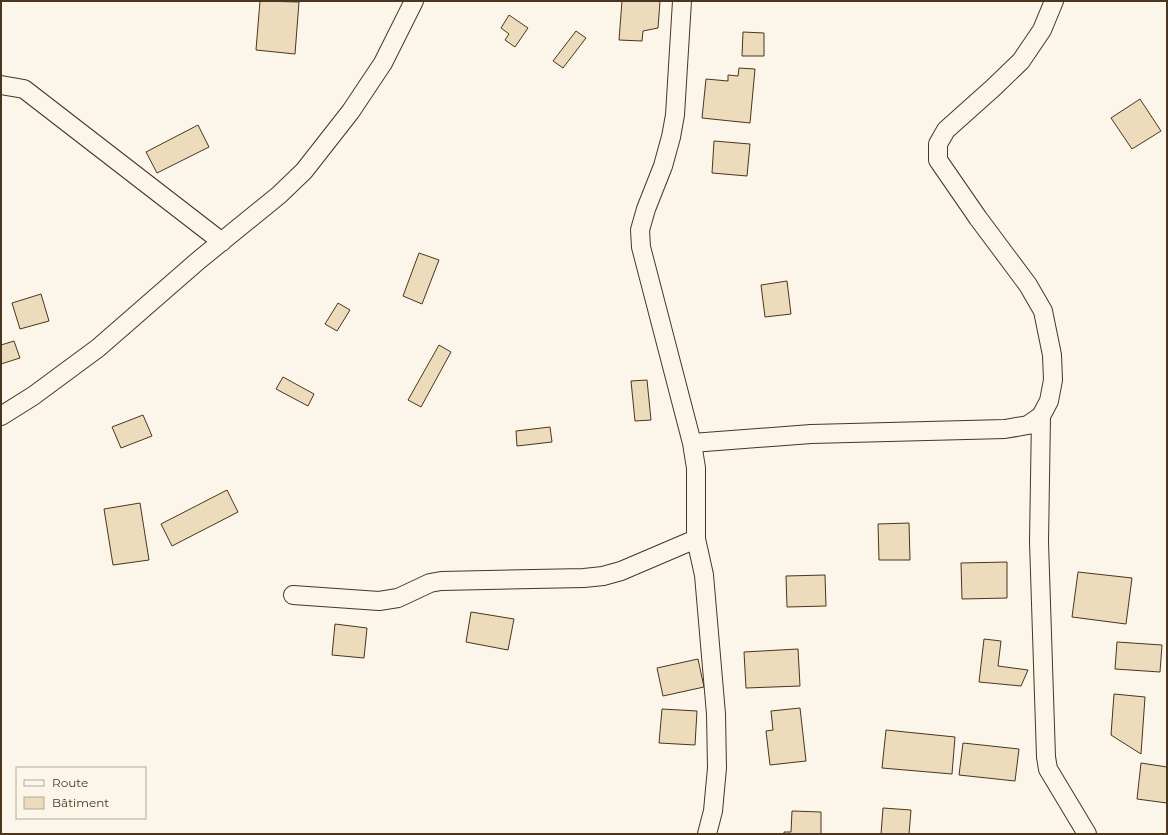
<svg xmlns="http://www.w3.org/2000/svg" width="1168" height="835" font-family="Montserrat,sans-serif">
	<rect width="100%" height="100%" fill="#fbf6e9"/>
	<path fill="#ecdcbc" stroke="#4a3520" d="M260,1L299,2L295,54L256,50Z
		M622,1H660L658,28L643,31L642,41L619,40Z
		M509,15L528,28L515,47L505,40L509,34L501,28Z
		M576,31L586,38L563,68L553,61Z
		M743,32L764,33V56H742Z
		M739,68L755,69L750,123L702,118L706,79L728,81V75L738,76Z
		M1140,99L1161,131L1132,149L1111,118Z
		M198,125L209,147L157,173L146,152Z
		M714,141L750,144L747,176L712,173Z
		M419,253L439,260L422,304L403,296Z
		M787,281L791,314L765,317L761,285Z
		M41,294L49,321L20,329L12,303Z
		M338,303L350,310L337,331L325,324Z
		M14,341L20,358L1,364V345Z
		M439,345L451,352L421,407L408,400Z
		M283,377L314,394L308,406L276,389Z
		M647,380L651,420L635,421L631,381Z
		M143,415L152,436L121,448L112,427Z
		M550,427L552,442L517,446L516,431Z
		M227,490L238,512L172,546L161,524Z
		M140,503L149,560L113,565L104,509Z
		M909,523L910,560H879L878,524Z
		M1007,562V598L962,599L961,563Z
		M1078,572L1132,578L1126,624L1072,617Z
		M825,575L826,606L787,607L786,576Z
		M471,612L514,619L508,650L466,642Z
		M335,624L367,628L364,658L332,655Z
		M984,639L1001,641L998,666L1028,670L1021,686L979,682Z
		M1117,642L1162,645L1160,672L1115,669Z
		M798,649L800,686L746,688L744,652Z
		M698,659L704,687L663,696L657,668Z
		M1114,694L1145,697L1141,754L1111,735Z
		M800,708L806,761L770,765L766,731L773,730L771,711Z
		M662,709L697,711L695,745L659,743Z
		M886,730L955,737L952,774L882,768Z
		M963,743L1019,749L1015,781L959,775Z
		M1141,763L1167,767V803L1137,799Z
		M883,808L911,810L909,834H881Z
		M792,811L821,812V834H784V832H791Z"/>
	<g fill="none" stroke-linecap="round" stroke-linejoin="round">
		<g stroke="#4a3520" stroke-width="20">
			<path id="street" d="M682,1L675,115L671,137L663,166L646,209L640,230L641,247L692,443L696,468V539L704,575L716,714L717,768L713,811L707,834
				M1,85L24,89L222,242
				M1,416L33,396L98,348L199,260L279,195L304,171L351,111L383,63L414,1
				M1041,416L1039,542L1046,757L1048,769L1087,834
				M692,443L811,434L1005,429L1028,425L1041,416L1049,401L1053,380L1052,355L1043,311L1028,285L978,218L938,160V144L946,130L993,88L1021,61L1042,30L1054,1
				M293,595L379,601L398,598L430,583L441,581L584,578L603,576L621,571L696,539"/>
		</g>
		<use href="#street" stroke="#fbf6e9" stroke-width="18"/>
	</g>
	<rect width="1168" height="835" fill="none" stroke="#4a3520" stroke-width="4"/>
	<rect x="16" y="767" width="130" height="52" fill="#fbf6e9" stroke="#b4a999"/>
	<rect x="24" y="780" width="20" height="6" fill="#fbf6e9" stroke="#b4a999"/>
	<text x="52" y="787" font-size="12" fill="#4a3520">Route</text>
	<rect x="24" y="797" width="20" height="12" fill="#ecdcbc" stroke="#b4a999"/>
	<text x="52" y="807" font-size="12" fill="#4a3520">Bâtiment</text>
</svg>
